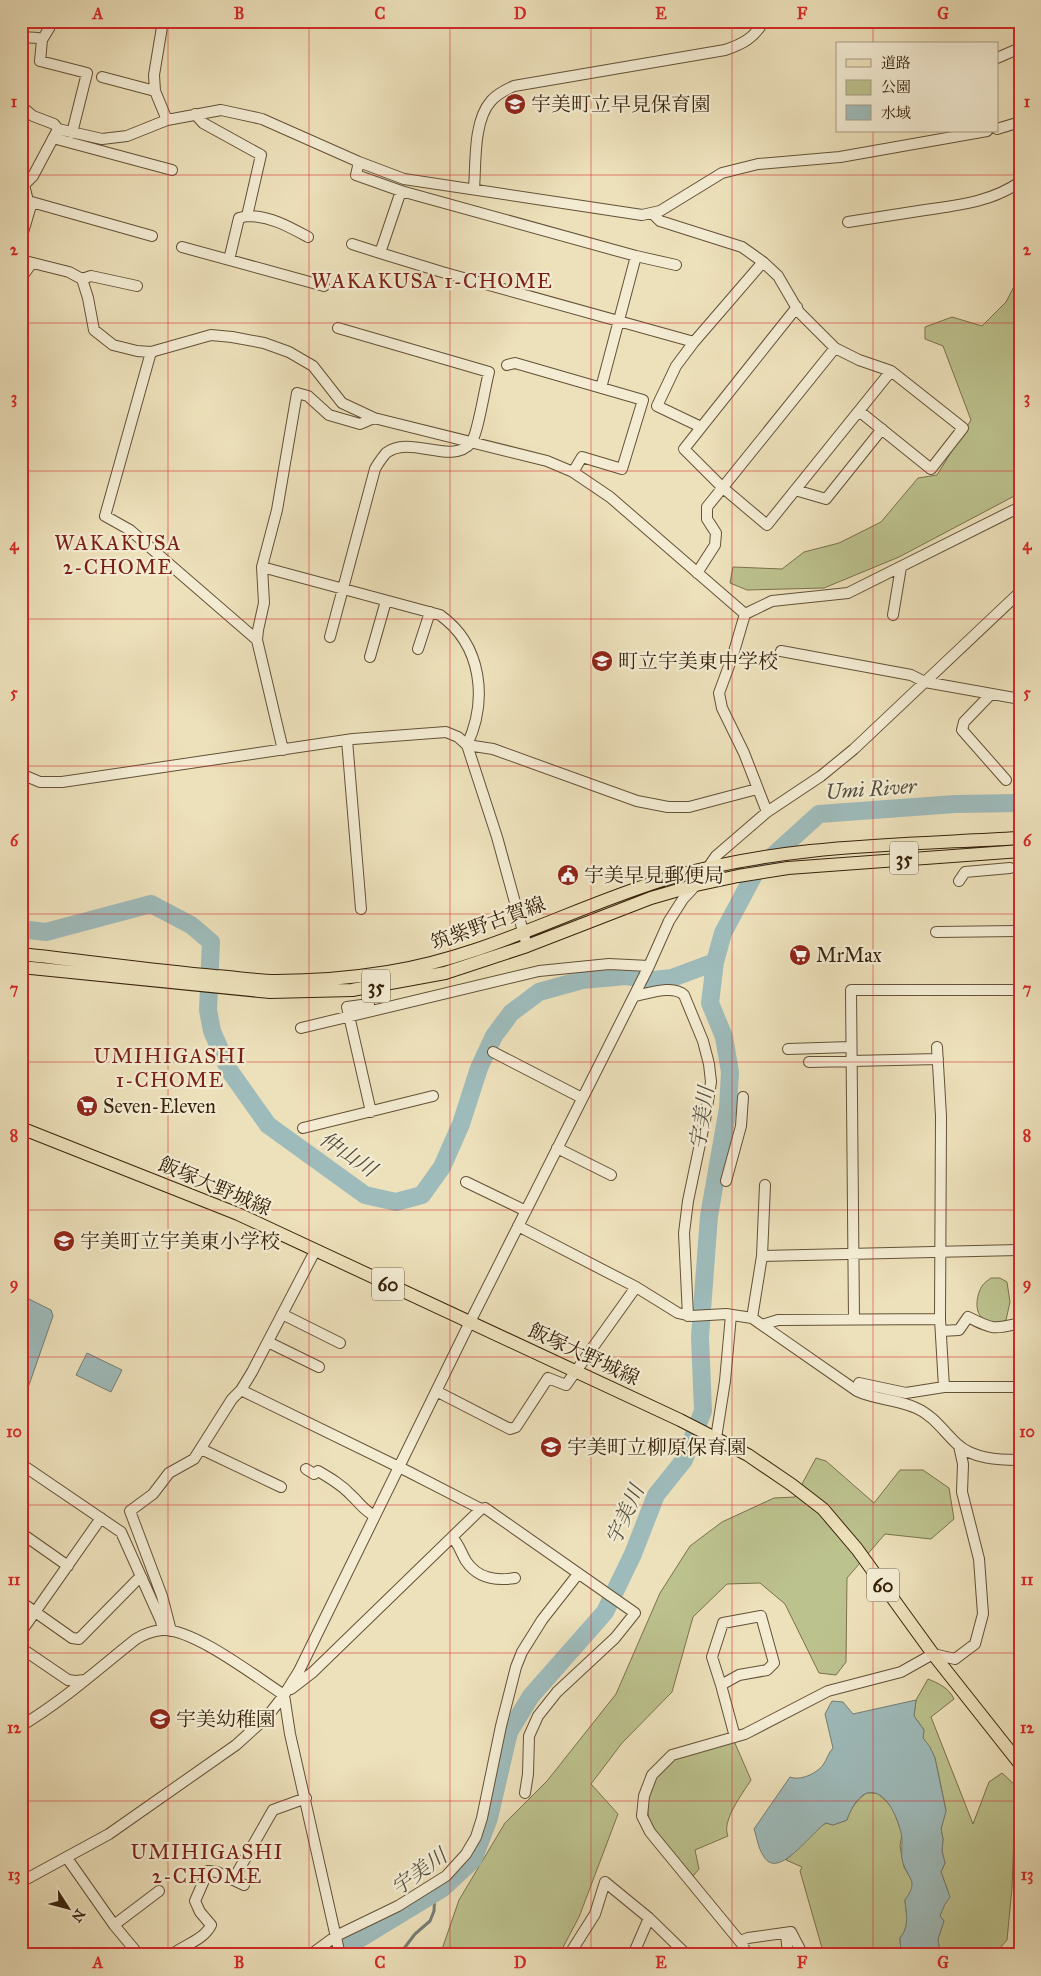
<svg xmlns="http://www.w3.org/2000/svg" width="1041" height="1976" font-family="'IM FELL Great Primer','Noto Serif JP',serif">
	<rect width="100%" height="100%" fill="#ede1bb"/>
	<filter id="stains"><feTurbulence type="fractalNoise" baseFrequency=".004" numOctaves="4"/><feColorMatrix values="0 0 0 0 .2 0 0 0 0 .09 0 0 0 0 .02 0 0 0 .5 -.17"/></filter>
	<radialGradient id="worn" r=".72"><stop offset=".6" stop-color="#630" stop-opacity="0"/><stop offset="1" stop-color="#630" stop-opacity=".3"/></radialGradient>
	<path fill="#bcc28e" stroke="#7a724c" d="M1020,275V493L899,557L824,588L747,590L730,583L733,567L782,569L804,552L839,543L881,522L918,478L937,475L971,420L943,346L925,339V327L952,317L982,326L1006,302Z
		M991,1278H1000L1007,1282L1010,1302L1006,1320C1001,1323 996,1323 991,1322C973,1319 975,1298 982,1286C984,1283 988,1280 991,1278Z
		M816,1458L826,1461L874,1503L900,1470H923L949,1488L954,1519L931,1539L885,1534L847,1578L846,1662L836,1675L819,1673L785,1604L760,1583L727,1584L693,1617L672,1692L622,1743L591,1784L618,1814L579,1917L559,1955H440L459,1900L505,1823L547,1781L616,1694L660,1593L690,1546L722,1522L774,1498L795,1497Z
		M928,1679C938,1683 949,1688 954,1699L931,1717L973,1824L989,1782L1002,1773L1016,1786L1012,1888L1007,1940L994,1955H933L939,1947L938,1939L944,1921L940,1916L948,1891L941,1872L945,1863L942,1851L943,1839L941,1829L946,1810L935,1758L930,1748L923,1738L924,1730L914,1716L916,1700Z
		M734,1741L751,1780C743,1793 721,1821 728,1836L695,1850L699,1869L693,1876C681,1862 663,1845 653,1829C639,1803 654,1769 679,1757C695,1749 717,1746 734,1741Z
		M866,1793H877L886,1801L893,1809L902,1834L900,1846L904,1867L912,1881L913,1889L905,1900C906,1914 910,1926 900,1938L901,1955H824L800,1871L802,1867L786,1860C800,1848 810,1832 826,1823L833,1825L847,1820C850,1808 857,1801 866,1793Z"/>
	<path fill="#9ebbbb" stroke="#757d74" d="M21,1295L51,1310L53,1316L21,1408Z
		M87,1353L122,1370L111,1392L76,1375Z
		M916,1700L914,1716L924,1730L923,1738L930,1747L935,1758L946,1811L941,1829L943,1839L942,1851L945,1863L941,1872L950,1897L945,1904L940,1916L944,1921L938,1939L939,1947L933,1955H901L900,1938C910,1926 906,1914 905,1900C920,1879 907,1880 902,1859C901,1850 903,1838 901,1833C898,1819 886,1788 867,1793C857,1796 850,1811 847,1820L833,1825L826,1823C811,1832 777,1883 763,1855C758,1848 757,1837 754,1829L790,1777C800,1781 816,1774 823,1765C827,1760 828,1753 833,1748L825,1714L832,1701L843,1702L853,1714Z"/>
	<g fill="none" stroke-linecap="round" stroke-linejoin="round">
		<path stroke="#757d74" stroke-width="3" d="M399,1955L415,1934L430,1921L434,1911L435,1893"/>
		<path stroke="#9ebbbb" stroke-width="18" d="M21,929L46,932L151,904L191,925L211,942L208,1010L212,1031L229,1070L268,1125L365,1195L396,1202L422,1195L442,1167L461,1124L479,1068L494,1036L511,1013L539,992L582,980L626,976L653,980L672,978L715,962
			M333,1955L443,1888L473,1860L489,1818L509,1732L531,1696L605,1612L633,1554L656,1495L684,1460L703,1411L700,1337L709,1216L728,1108L730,1072L724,1037L710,1003L715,962L723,933L756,871L819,814L955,804L1020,803"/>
		<g stroke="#645136" stroke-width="12">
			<path id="minor" d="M163,21L154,75L155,91L167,120
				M21,37L38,38L42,40L40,61L87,73L72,133
				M42,40L51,25
				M997,58L1020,48
				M102,77L155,91
				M21,106L33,116L54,124L58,129
				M195,114L203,123L261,155L247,216L239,218L229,260
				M997,129L1020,122
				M53,138L172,170
				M359,162L356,175L401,191L380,253L442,272L694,342L763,262
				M24,185L28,201L152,236
				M21,186L24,185L33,176L58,129L102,139L127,136L167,120L221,110L262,119L359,162L404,179L642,215L660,211L722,173L758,164L840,157L987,131
				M474,189C476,164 473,121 491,101C497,94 505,90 514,86L725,50C743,44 754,38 764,21
				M401,191L636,256L676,265
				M652,213L660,221L742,247L763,262L778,276L799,312L835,348L859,360L891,371L963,428L931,469L859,411
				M247,216C270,216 288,226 308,237
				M848,222C874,218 899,214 925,210C959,205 991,202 1020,182
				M21,239L32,202
				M352,244L380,253
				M182,247L324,286
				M21,260L69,272L82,279L88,298L94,330L113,345L137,351L151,352L211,335L232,337L264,343L289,352L313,366L342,403L374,418L547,461L573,472L610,497L745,614
				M21,278L32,263
				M82,279L91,276L137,286
				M797,307L684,449L722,487L767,525L891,371
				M694,342L676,366L657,406L701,427
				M151,352L105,516L130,530L257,640
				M507,365L515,363L643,400L622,469L582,457L573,472
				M601,388L636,256
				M795,490L826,499L882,429
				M262,567L440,615C482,645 488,700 467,745L493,749L637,801L668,807H689L757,789
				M697,573L715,545L716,533L707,519V507L835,348
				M893,615L901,567
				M330,637L375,469C378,463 382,458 386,453C410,434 451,466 471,443C478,434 485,386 489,372L338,328
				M418,649L430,612
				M781,651L911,675L925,682L1020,699
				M370,657L386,601
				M991,694L964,722L962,730L1006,780
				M347,740L361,909
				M283,750L257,640L258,630L264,603L262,567L277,510L297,393L308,396L329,415L360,424L374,418
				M21,774L40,782H62L353,739L446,732L458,737L467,745L497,837L527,946
				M767,812L744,753L722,708L719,693L733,655L745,614L772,601L848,593L1020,507
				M959,881L965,872L1010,868
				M936,932L1020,931
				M367,988L369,1004L347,1007L371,1112
				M634,996C647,994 673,984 684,995L703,1041L709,1064L711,1082L705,1120L688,1201L684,1233L688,1316
				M301,1028L539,971L609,964L649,966
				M937,1047L941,1116L940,1319L944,1387
				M788,1049L850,1047
				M493,1052L582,1098
				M809,1062L938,1059
				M303,1128L433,1096
				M557,1148L611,1175
				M726,1181L741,1126L743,1097
				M466,1182L526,1211
				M518,1226L636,1287L678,1313L691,1316L726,1314L752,1318L857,1391C876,1400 897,1399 916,1408C933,1415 944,1432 957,1444C973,1459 999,1460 1020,1460
				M762,1256L765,1185
				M282,1314L340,1343
				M752,1318L762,1256L1020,1250
				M854,1319L851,990H1020
				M762,1325L778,1320L940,1319
				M941,1331L959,1330L968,1317C992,1329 993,1330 1020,1323
				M268,1342L319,1367
				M241,1390L409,1472L481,1509L485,1508L635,1613L615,1638L557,1692L538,1716L529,1736L528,1774L525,1793
				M436,1391L510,1429L516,1427L548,1378L566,1385L636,1287
				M857,1391L859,1383L906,1393L944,1387H1020
				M716,1438L725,1381L731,1315
				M201,1449L281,1487
				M21,1464L121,1532L161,1621L163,1630
				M306,1469L314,1474L318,1471C330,1478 342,1485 351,1495C360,1503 364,1511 375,1516
				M21,1533L68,1566
				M452,1537C459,1544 461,1553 466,1561C478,1579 496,1581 515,1578
				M21,1602L72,1638L79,1639L137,1580L142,1578
				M761,1616L774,1663L767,1670L739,1675L721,1685L712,1657L723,1623Z
				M171,1631L162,1596L130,1511L153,1494L169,1473L194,1459L232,1399L241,1390L252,1372L315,1251
				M21,1632L101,1518
				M21,1648L68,1680L76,1681L85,1680
				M721,1685L735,1737
				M291,1689L313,1672L481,1509
				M21,1726C63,1701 98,1669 136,1639C144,1634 153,1631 162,1630C193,1628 256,1677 284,1695L290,1734L340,1955
				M67,1858L114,1925L139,1955
				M233,1880L273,1810L306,1798
				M21,1882L109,1834L236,1745L267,1717L284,1695L299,1671L470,1322L649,966L669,921L683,899L696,885L716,856L767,812L821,776L854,749L1020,592
				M114,1925L159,1891
				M786,1933L788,1955
				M740,1941L748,1938L791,1932L803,1955
				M171,1955C184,1945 204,1940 211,1925L200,1912L195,1901L208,1871L217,1872L244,1885
				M310,1955L336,1936L398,1906L446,1876L466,1854L476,1837L482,1818L501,1726L516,1667L522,1652L542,1620L578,1574
				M569,1955L595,1914L605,1882L649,1918L687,1955
				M633,1955L649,1918
				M747,1955L742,1944L650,1832L642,1816L644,1796L652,1775L672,1755L745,1734L828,1691L901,1672L933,1654L955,1659L975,1644L983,1614L979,1559L962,1492L963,1464L959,1446"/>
		</g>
		<g stroke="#37210a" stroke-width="14">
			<path id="major" d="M21,954C86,961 150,970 215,976C235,977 256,981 276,981C313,981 351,978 388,972C486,957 575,906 669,878C783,844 903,845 1020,838
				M21,967L270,992L352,990L445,973L527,946L651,898L696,885L738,876L788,868L1020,851
				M21,1128L238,1214L680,1420L748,1455L792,1485L823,1509L857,1549L933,1654L1020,1764"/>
		</g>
		<use href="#minor" stroke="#f3ecd3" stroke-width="10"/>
		<use href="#major" stroke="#ede1bb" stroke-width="12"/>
	</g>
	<path fill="none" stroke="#d62828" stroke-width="1" stroke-opacity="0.55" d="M168,21V1955M309,21V1955M450,21V1955M591,21V1955M732,21V1955M873,21V44M873,131V1955M21,175H1020M21,323H1020M21,471H1020M21,619H1020M21,766H1020M21,914H1020M21,1062H1020M21,1210H1020M21,1357H1020M21,1505H1020M21,1653H1020M21,1801H1020"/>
	<defs>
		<g id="school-disc" transform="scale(1.125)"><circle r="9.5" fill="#8f2418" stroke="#f3ecd3"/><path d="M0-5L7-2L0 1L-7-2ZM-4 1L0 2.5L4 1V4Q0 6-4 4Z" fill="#fff"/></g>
		<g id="civic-disc" transform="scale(1.125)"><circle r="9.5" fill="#8f2418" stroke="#f3ecd3"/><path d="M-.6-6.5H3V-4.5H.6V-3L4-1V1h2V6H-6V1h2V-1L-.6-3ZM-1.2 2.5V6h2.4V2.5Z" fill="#fff"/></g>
		<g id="supermarket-disc" transform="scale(1.125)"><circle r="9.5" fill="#8f2418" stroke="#f3ecd3"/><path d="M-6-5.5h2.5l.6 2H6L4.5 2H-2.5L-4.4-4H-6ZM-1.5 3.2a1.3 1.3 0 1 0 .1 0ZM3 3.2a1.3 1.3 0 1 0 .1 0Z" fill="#fff"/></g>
	</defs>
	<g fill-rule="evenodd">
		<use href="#school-disc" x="515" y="104"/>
		<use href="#school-disc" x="602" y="661"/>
		<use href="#civic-disc" x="568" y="875"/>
		<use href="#supermarket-disc" x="800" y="955"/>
		<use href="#supermarket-disc" x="87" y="1106"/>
		<use href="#school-disc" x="64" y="1241"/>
		<use href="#school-disc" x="551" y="1447"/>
		<use href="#school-disc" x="160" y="1719"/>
	</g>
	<g text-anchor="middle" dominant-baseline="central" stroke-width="4.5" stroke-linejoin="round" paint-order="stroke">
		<g fill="#f3ecd3" stroke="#6f5e46" stroke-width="1">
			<rect x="890" y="841.5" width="28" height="33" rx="4"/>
			<rect x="362" y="969.5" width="28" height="33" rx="4"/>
			<rect x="372" y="1267.5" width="32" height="33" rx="4"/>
			<rect x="867" y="1568.5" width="32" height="33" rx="4"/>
		</g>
		<g font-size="19" font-weight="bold" fill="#37210a">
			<text x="904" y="858">35</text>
			<text x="376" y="986">35</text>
			<text x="388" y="1284">60</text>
			<text x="883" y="1585">60</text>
		</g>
		<g font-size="20" fill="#37210a" stroke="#f3ecd3" text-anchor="start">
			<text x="531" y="104">宇美町立早見保育園</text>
			<text x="618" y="661">町立宇美東中学校</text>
			<text x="584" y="875">宇美早見郵便局</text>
			<text x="816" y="955">MrMax</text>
			<text x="103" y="1106">Seven-Eleven</text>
			<text x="80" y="1241">宇美町立宇美東小学校</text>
			<text x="567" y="1447">宇美町立柳原保育園</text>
			<text x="176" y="1719">宇美幼稚園</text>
		</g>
		<g font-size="20" fill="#37210a" stroke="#f3ecd3">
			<text transform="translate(488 923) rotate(-20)">筑紫野古賀線</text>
			<text transform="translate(215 1186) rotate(23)">飯塚大野城線</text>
			<text transform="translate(584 1354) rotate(25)">飯塚大野城線</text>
		</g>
		<g font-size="21" letter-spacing="1" fill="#7a1f14" stroke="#f3ecd3">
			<text x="432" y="281">WAKAKUSA 1-CHOME</text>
			<text x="118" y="543">WAKAKUSA<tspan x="118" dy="24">2-CHOME</tspan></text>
			<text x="170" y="1056">UMIHIGASHI<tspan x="170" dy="24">1-CHOME</tspan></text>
			<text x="207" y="1852">UMIHIGASHI<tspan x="207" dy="24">2-CHOME</tspan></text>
		</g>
		<g font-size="21" font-style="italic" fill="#564f3f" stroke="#f3ecd3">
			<text transform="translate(871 789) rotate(-4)">Umi River</text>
			<text transform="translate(702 1118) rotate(-82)">宇美川</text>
			<text transform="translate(348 1154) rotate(34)">仲山川</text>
			<text transform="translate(625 1515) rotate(-66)">宇美川</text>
			<text transform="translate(419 1872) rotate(-36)">宇美川</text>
		</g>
	</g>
	<rect width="1041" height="1976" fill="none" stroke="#ede1bb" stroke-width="55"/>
	<rect x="836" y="42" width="162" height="90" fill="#f3ecd3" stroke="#a89b83"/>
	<rect x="846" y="59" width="25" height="8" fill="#ede1bb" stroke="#a89b83"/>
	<text x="881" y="68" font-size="15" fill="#37210a">道路</text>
	<rect x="846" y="80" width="25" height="15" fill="#bcc28e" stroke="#a89b83"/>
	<text x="881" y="92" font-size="15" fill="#37210a">公園</text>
	<rect x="846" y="105" width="25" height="15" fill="#9ebbbb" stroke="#a89b83"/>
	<text x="881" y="118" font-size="15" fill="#37210a">水域</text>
	<g transform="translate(68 1908) rotate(126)" stroke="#f3ecd3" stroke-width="4" paint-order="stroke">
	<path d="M0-4L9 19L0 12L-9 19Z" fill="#37210a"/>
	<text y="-8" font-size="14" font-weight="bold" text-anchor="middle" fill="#37210a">N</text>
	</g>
	<rect x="28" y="28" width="986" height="1920" fill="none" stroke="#d62828" stroke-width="2"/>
	<g font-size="16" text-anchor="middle" font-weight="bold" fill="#d62828">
		<text x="98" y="19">A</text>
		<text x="239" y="19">B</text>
		<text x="380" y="19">C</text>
		<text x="520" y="19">D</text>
		<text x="661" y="19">E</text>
		<text x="802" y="19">F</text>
		<text x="943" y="19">G</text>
		<text x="14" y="107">1</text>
		<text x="1027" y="107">1</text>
		<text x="14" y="255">2</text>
		<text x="1027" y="255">2</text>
		<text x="14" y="403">3</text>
		<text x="1027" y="403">3</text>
		<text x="14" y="550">4</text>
		<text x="1027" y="550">4</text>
		<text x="14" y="698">5</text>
		<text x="1027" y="698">5</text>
		<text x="14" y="846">6</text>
		<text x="1027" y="846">6</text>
		<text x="14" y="994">7</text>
		<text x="1027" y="994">7</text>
		<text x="14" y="1141">8</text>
		<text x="1027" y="1141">8</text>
		<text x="14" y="1289">9</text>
		<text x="1027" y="1289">9</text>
		<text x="14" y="1437">10</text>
		<text x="1027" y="1437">10</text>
		<text x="14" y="1585">11</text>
		<text x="1027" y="1585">11</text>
		<text x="14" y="1733">12</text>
		<text x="1027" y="1733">12</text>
		<text x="14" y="1880">13</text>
		<text x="1027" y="1880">13</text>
		<text x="98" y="1968">A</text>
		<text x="239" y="1968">B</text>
		<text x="380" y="1968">C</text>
		<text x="520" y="1968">D</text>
		<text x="661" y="1968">E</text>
		<text x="802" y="1968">F</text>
		<text x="943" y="1968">G</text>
	</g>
	<rect width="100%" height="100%" filter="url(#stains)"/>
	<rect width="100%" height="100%" fill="url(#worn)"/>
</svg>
